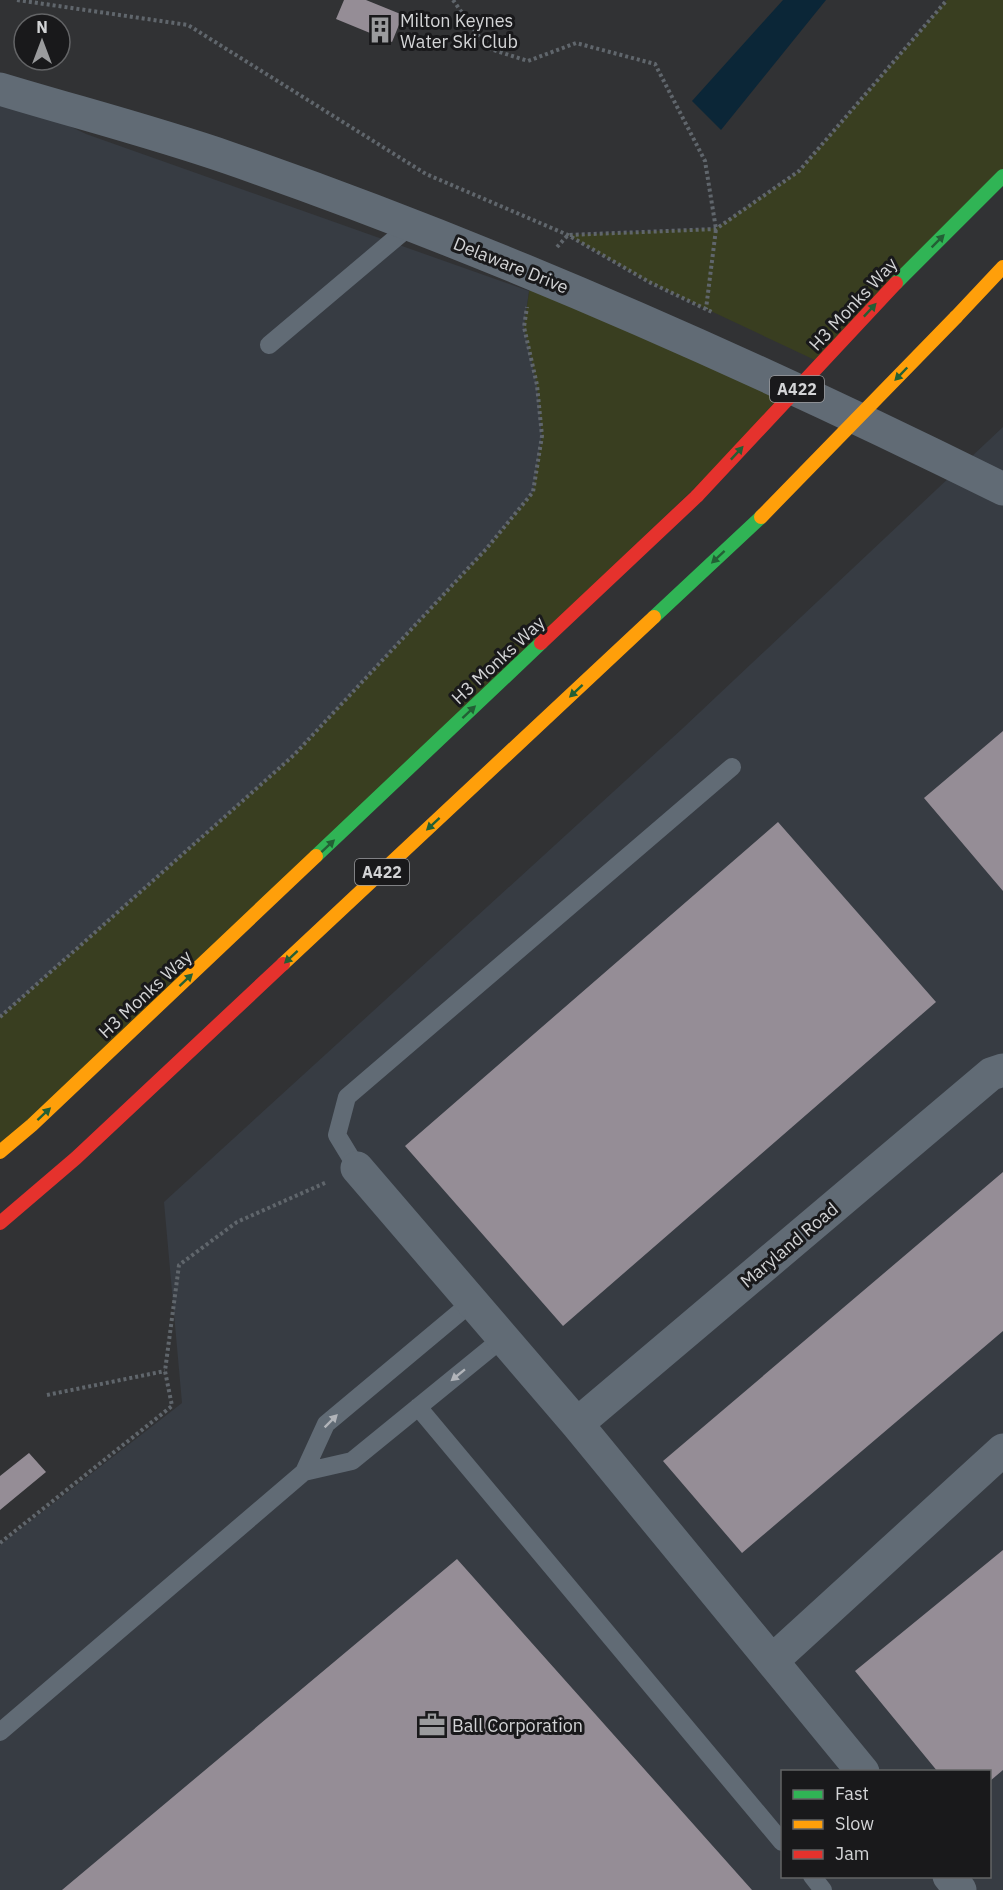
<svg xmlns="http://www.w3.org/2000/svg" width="1003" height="1890" font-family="'IBM Plex Sans',sans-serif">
	<rect width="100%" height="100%" fill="#313234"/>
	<path fill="#373c43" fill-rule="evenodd" d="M0,92L86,134L529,291L524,327L537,385L542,436L533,492L487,548L294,755L0,1017Z
		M1003,427V1890H0V1545L182,1403L164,1202L682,729ZM782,1772H990V1876H782Z"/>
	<path fill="#393e20" d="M947,0H1003V176L817,361L649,282L568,235L716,228L799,171Z
		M532,272L798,389L0,1152V1017L294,755L487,548L533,492L542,436L537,385L524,327Z"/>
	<path fill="#0b2637" d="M783,0H826L721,130L692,101Z"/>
	<path fill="#958d96" d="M344,0H366L403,15L392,42L336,19Z
		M1003,731V891L924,798Z
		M778,822L936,1002L563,1326L405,1146Z
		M1003,1172V1331L742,1553L663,1461Z
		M29,1453L46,1472L0,1510V1476Z
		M1003,1550V1770L990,1781V1772H938L855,1671Z
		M457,1559L752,1890H62Z"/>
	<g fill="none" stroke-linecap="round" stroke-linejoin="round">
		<path stroke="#60666c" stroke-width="4" stroke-dasharray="3 3" stroke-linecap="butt" d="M17,0L188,25L426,174L568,235L649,282L712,312
			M453,0L487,48L528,61L576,43L655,64L705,161L716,229L706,309
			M557,247L568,235L716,229L799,171L947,0
			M0,1017L294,755L487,548L533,492L542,436L537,385L524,327L527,307
			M47,1395L165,1371
			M0,1543L172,1406L165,1371L179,1265L237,1222L327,1182"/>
		<path stroke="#616b75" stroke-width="18" d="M269,345L410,226
			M357,1168L337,1135L347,1097L732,767
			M418,1407L782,1842
			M304,1472L352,1461L503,1338
			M0,1732L304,1472L326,1424L472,1302
			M812,1876L823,1890"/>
		<path stroke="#616b75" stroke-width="33" d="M0,89C76,112 154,132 229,158C495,250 751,364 1003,489
			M357,1168L577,1424L863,1772
			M577,1424L991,1074L1003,1070
			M772,1661L1003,1450
			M949,1876L960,1890"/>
		<path stroke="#30b455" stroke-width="14" d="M896,283L1003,176
			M654,617L761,517
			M316,856L541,643"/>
		<path stroke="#ff9f0a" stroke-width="14" d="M956,317L1003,267
			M283,964L654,617
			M0,1152L32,1125L316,856"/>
		<path stroke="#e5322d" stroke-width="14" d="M541,643L697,496
			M0,1223L76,1158L283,964"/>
		<path stroke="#ff9f0a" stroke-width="14" d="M761,517L956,317"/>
		<path stroke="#e5322d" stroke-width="14" d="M697,496L896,283"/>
	</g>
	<defs><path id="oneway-solid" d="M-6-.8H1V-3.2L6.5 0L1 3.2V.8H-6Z" transform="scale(1.5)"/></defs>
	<g fill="#235f35">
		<use href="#oneway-solid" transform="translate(938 241) rotate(-45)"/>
		<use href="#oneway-solid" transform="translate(870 310) rotate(-47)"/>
		<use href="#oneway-solid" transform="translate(901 374) rotate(134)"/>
		<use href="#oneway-solid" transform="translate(737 453) rotate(-47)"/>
		<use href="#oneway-solid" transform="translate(718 557) rotate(137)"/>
		<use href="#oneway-solid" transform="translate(576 691) rotate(137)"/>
		<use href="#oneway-solid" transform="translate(469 712) rotate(-43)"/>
		<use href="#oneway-solid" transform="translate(433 824) rotate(137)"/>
		<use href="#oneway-solid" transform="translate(328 846) rotate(-43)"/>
		<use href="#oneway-solid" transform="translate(291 957) rotate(137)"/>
		<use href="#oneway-solid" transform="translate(186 980) rotate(-43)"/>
		<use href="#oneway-solid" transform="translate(44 1114) rotate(-43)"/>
	</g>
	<g fill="#b1b4b9">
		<use href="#oneway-solid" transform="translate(458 1375) rotate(141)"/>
		<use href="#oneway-solid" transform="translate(331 1421) rotate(-45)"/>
	</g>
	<defs>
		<g id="building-bare" transform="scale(2.07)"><path d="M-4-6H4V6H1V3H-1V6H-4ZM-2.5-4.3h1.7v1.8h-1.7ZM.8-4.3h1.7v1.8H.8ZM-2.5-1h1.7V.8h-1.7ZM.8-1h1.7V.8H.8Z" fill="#9a9b9d" stroke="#19191b" stroke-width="2.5" paint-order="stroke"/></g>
		<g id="office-bare" transform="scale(2.07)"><path d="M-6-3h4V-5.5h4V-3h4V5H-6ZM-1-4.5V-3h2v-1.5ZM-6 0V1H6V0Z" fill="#9a9b9d" stroke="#19191b" stroke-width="2.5" paint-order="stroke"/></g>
	</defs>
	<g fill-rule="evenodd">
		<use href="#building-bare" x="380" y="30"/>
		<use href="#office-bare" x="432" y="1725"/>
	</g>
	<g text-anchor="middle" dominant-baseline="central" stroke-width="6" stroke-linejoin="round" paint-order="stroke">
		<g fill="#19191b" stroke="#9b9c9e" stroke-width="1.5">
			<rect x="770" y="376" width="54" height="26" rx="4.5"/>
			<rect x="355" y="859" width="54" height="26" rx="4.5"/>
		</g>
		<g font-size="16" font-weight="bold" fill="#d3d4d6">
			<text x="797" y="389">A422</text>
			<text x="382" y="872">A422</text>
		</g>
		<g font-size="18" fill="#d3d4d6" stroke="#19191b" text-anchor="start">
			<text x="400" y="20">Milton Keynes<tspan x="400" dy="21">Water Ski Club</tspan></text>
			<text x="452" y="1725">Ball Corporation</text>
		</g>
		<g font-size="18" fill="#d3d4d6" stroke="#19191b">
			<text transform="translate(511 265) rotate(22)">Delaware Drive</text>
			<text transform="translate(853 304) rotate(-47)">H3 Monks Way</text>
			<text transform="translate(498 660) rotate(-43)">H3 Monks Way</text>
			<text transform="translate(145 994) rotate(-43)">H3 Monks Way</text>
			<text transform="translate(789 1245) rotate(-40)">Maryland Road</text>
		</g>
	</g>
	<rect x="781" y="1770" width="210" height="108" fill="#19191b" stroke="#636466" stroke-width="1.5"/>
	<rect x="793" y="1790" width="30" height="9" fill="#30b455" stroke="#636466" stroke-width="1.5"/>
	<text x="835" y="1800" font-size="18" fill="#d3d4d6">Fast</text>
	<rect x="793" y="1820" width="30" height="9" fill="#ff9f0a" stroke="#636466" stroke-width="1.5"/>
	<text x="835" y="1830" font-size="18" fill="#d3d4d6">Slow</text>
	<rect x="793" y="1850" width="30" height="9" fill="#e5322d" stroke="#636466" stroke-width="1.5"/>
	<text x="835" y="1860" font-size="18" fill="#d3d4d6">Jam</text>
	<g transform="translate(42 42)"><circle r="28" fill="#19191b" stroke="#636466" stroke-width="1.5"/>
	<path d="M0-4.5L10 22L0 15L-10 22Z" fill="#9a9b9d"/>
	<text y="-9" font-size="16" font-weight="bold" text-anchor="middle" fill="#d3d4d6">N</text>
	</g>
</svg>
